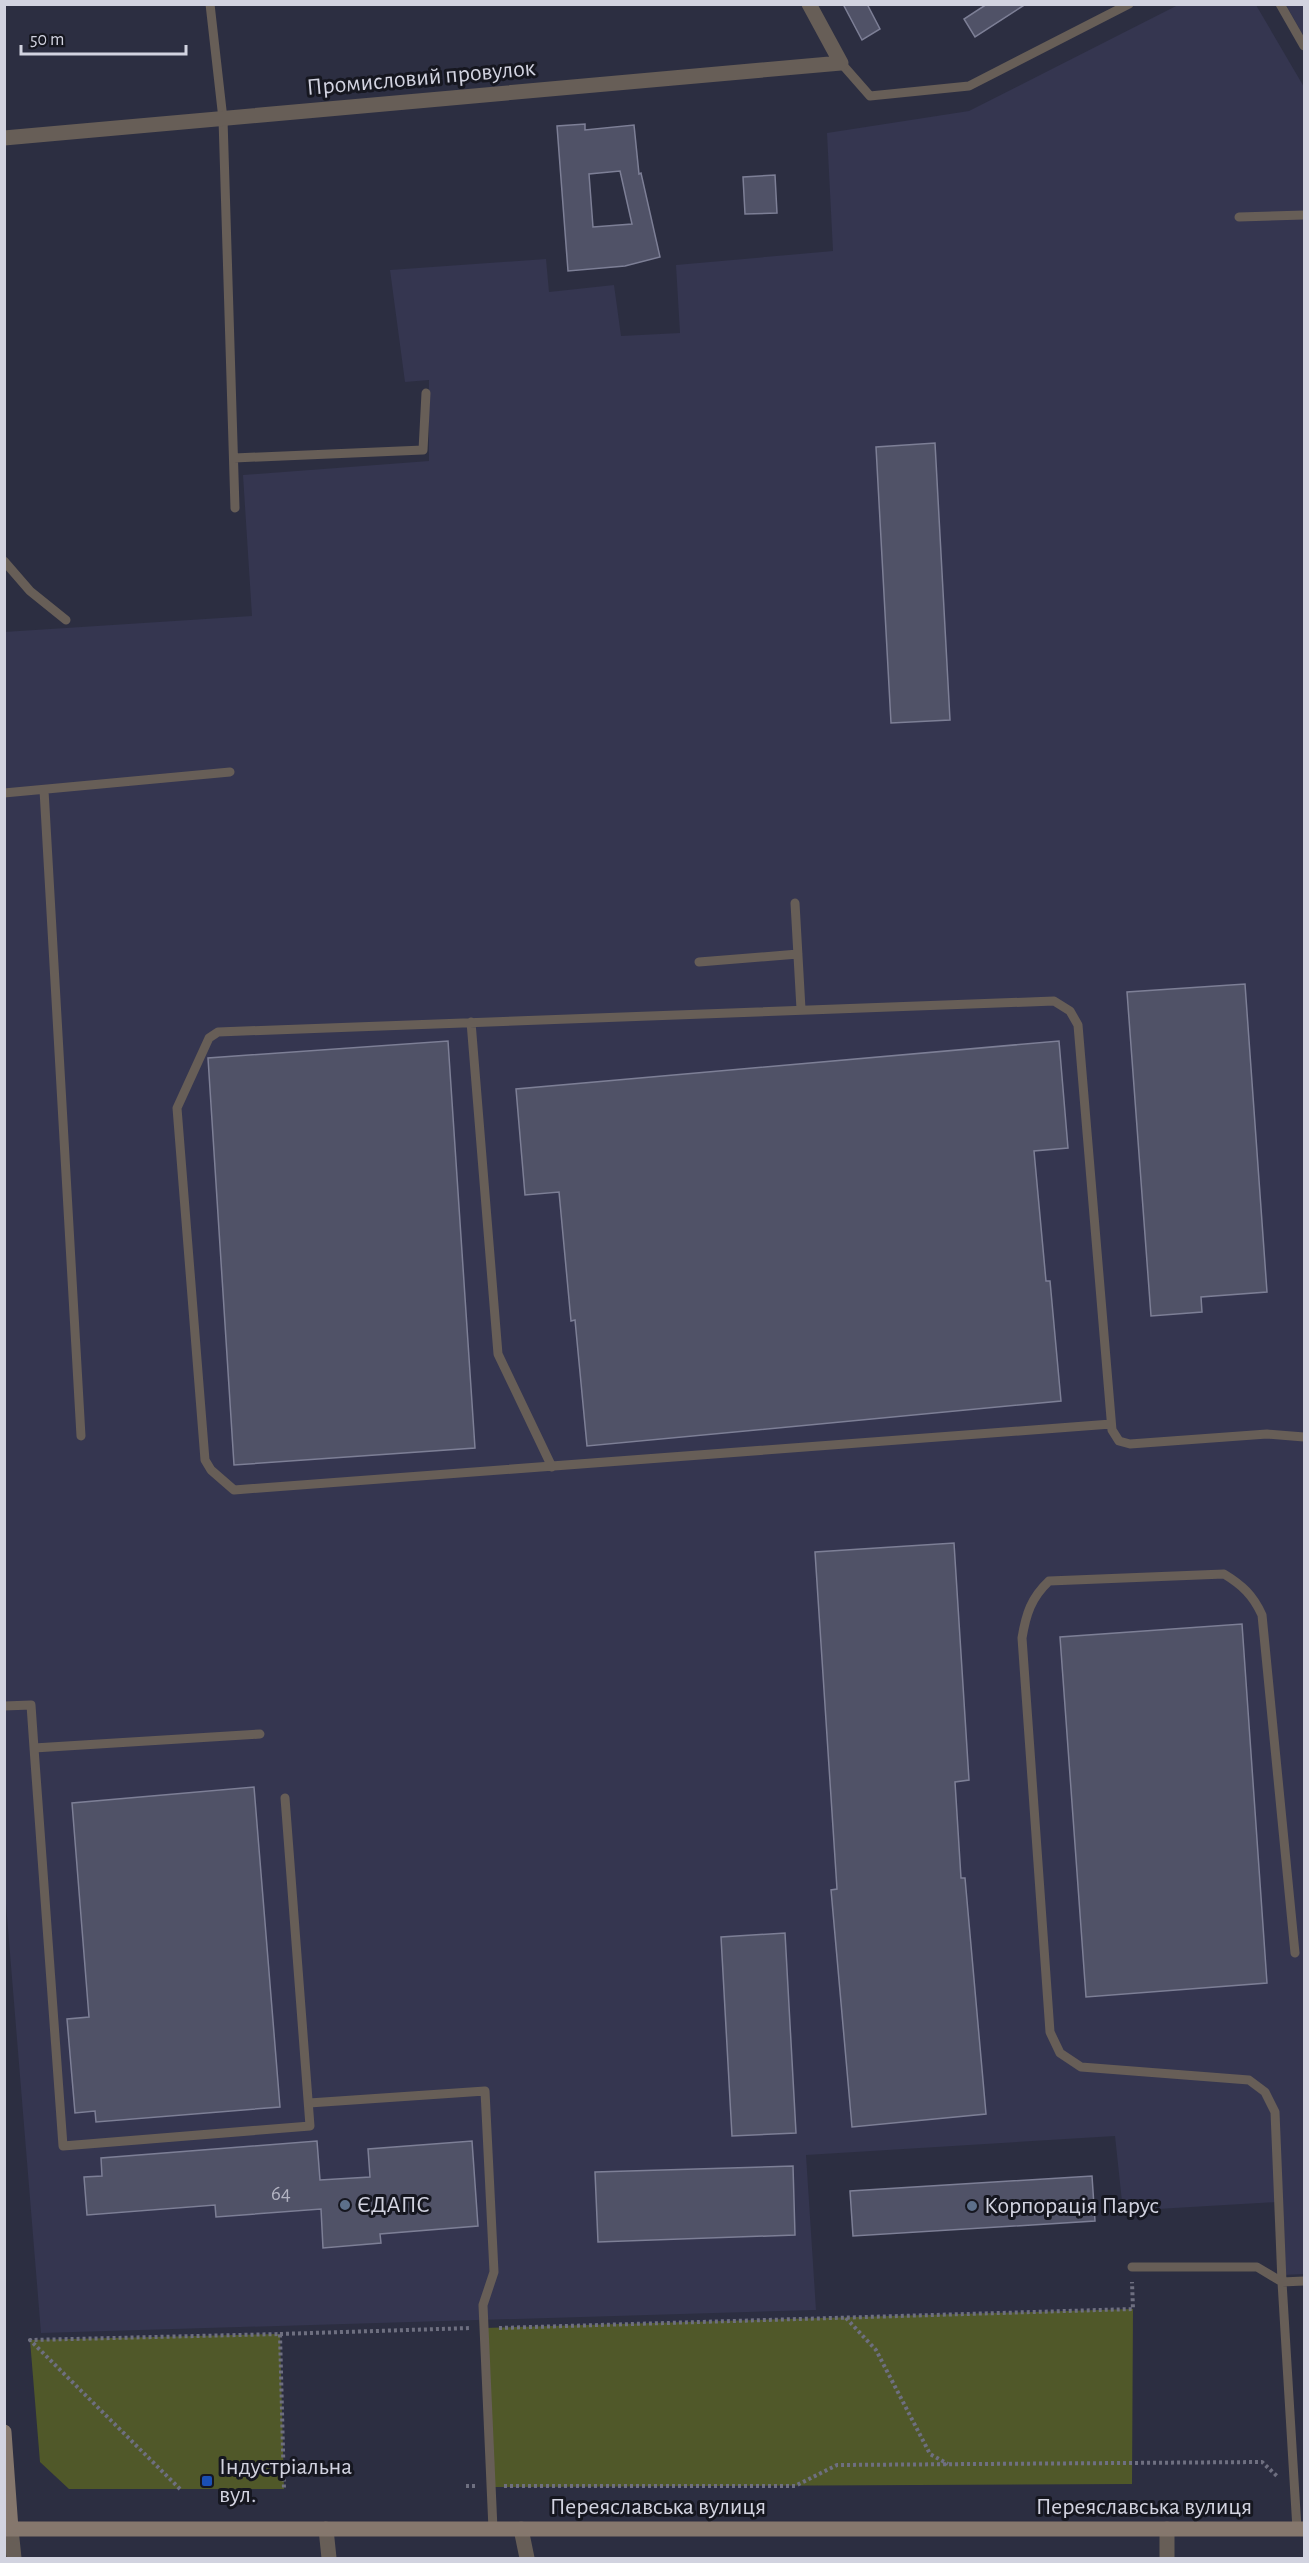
<svg xmlns="http://www.w3.org/2000/svg" width="1309" height="2563" font-family="'Alegreya Sans',sans-serif">
	<rect width="100%" height="100%" fill="#2c2e41"/>
	<path fill="#353650" d="M1178,5H1256L1304,87V2274L1282,2275L1278,2202L1123,2211L1115,2136L806,2155L816,2310L41,2333L4,1880V632L252,616L243,475L429,461V380L405,382L390,270L546,259L549,292L614,285L621,336L680,333L676,265L833,251L827,133L969,111Z
		M1286,5H1304V37Z"/>
	<path fill="#505829" d="M1133,2309L1132,2484L491,2487L484,2328Z
		M280,2334L284,2489H69L40,2462L30,2340Z"/>
	<path fill="#505267" stroke="#7d7f96" stroke-width="1.5" fill-rule="evenodd" d="M843,4H867L880,29L862,40Z
		M987,4H1026L975,37L964,19Z
		M585,124V130L634,125L639,174L641,173L660,257L625,266L568,271L557,126ZM620,171L632,224L593,227L589,174Z
		M775,175L777,213L745,214L743,177Z
		M935,443L950,720L891,723L876,447Z
		M1245,984L1267,1292L1201,1297L1202,1312L1151,1316L1127,992Z
		M448,1041L475,1448L234,1465L208,1058Z
		M1059,1041L1068,1148L1034,1151L1046,1281H1050L1061,1401L587,1446L575,1320L571,1321L559,1192L525,1195L516,1089Z
		M954,1543L969,1780L955,1782L961,1878H965L986,2114L852,2127L831,1890L837,1889L815,1552Z
		M1242,1624L1267,1983L1086,1997L1060,1637Z
		M254,1787L280,2107L96,2122L95,2111L75,2113L67,2019L89,2017L72,1803Z
		M785,1933L796,2133L732,2136L721,1937Z
		M317,2141L320,2180L370,2177L368,2149L472,2141L478,2226L380,2234L381,2243L323,2248L321,2209L216,2217L215,2205L87,2215L84,2177L102,2176L101,2158Z
		M793,2166L795,2235L598,2242L595,2172Z
		M1092,2176L1095,2221L853,2236L850,2191Z"/>
	<g fill="none" stroke-linecap="round" stroke-linejoin="round">
		<path stroke="#6e6f80" stroke-width="4" stroke-dasharray="3 3" stroke-linecap="butt" d="M846,2318L876,2350L930,2454L948,2464
			M499,2328L1133,2309L1132,2282
			M280,2334L471,2328
			M466,2486H476
			M504,2486H795L837,2465L1262,2462L1278,2477
			M180,2489L30,2340L280,2334L284,2489"/>
		<path stroke="#675e57" stroke-width="9" d="M210,4L223,119L235,508
			M1280,4L1304,46
			M841,63L870,96L969,86L1129,4
			M1239,217L1304,215
			M234,458L423,450L426,393
			M4,561L30,591L66,620
			M44,790L81,1436
			M4,793L230,772
			M795,903L801,1009
			M699,962L798,954
			M471,1022L498,1354L552,1467
			M1111,1424L234,1490L211,1470L205,1460L177,1108L209,1038L218,1032L1054,1001L1070,1011L1078,1025L1112,1430L1119,1441L1130,1444L1267,1434L1304,1437
			M4,1706L31,1705L34,1748L260,1734
			M34,1748L63,2146L310,2126L285,1798
			M1295,1953L1262,1615C1253,1595 1242,1585 1224,1574L1049,1581C1031,1598 1026,1614 1022,1638L1050,2032L1060,2053L1081,2067L1249,2080L1265,2092L1275,2112L1282,2282L1304,2281
			M309,2103L485,2091L494,2272L483,2305L493,2529
			M1132,2267H1257L1282,2282L1297,2529"/>
		<path stroke="#675e57" stroke-width="15" d="M4,138L841,63L809,4
			M11,2529L14,2558
			M326,2529L329,2558
			M521,2529L527,2558
			M1167,2558V2529"/>
		<path stroke="#85776d" stroke-width="15" d="M4,2432L11,2529
			M4,2529H1304"/>
	</g>
	<g fill="#5c6f8a" stroke="#161720" stroke-width="2">
		<circle cx="345" cy="2205" r="6"/>
		<circle cx="972" cy="2206" r="6"/>
	</g>
	<rect fill="#1a4fb4" stroke="#161720" stroke-width="2" x="201" y="2475" width="12" height="12" rx="3"/>
	<g text-anchor="middle" dominant-baseline="central" stroke-width="6" stroke-linejoin="round" paint-order="stroke">
		<g font-size="21" fill="#b2b3c2">
			<text x="281" y="2193">64</text>
		</g>
		<g font-size="24" fill="#d2d3e0" stroke="#161720">
			<text transform="translate(421 78) rotate(-5)">Промисловий провулок</text>
			<text x="658" y="2507">Переяславська вулиця</text>
			<text x="1144" y="2507">Переяславська вулиця</text>
		</g>
		<g font-size="24" fill="#d2d3e0" stroke="#161720" text-anchor="start">
			<text x="357" y="2205">ЄДАПС</text>
			<text x="984" y="2206">Корпорація Парус</text>
			<text x="219" y="2467">Індустріальна<tspan x="219" dy="28">вул.</tspan></text>
		</g>
	</g>
	<rect width="1309" height="2563" fill="none" stroke="#d2d3e0" stroke-width="12"/>
	<path d="M21 45v9h165v-9" fill="none" stroke="#d2d3e0" stroke-width="3"/>
	<text x="30" y="45" font-size="18" fill="#d2d3e0" stroke="#161720" stroke-width="4.5" paint-order="stroke">50 m</text>
</svg>
